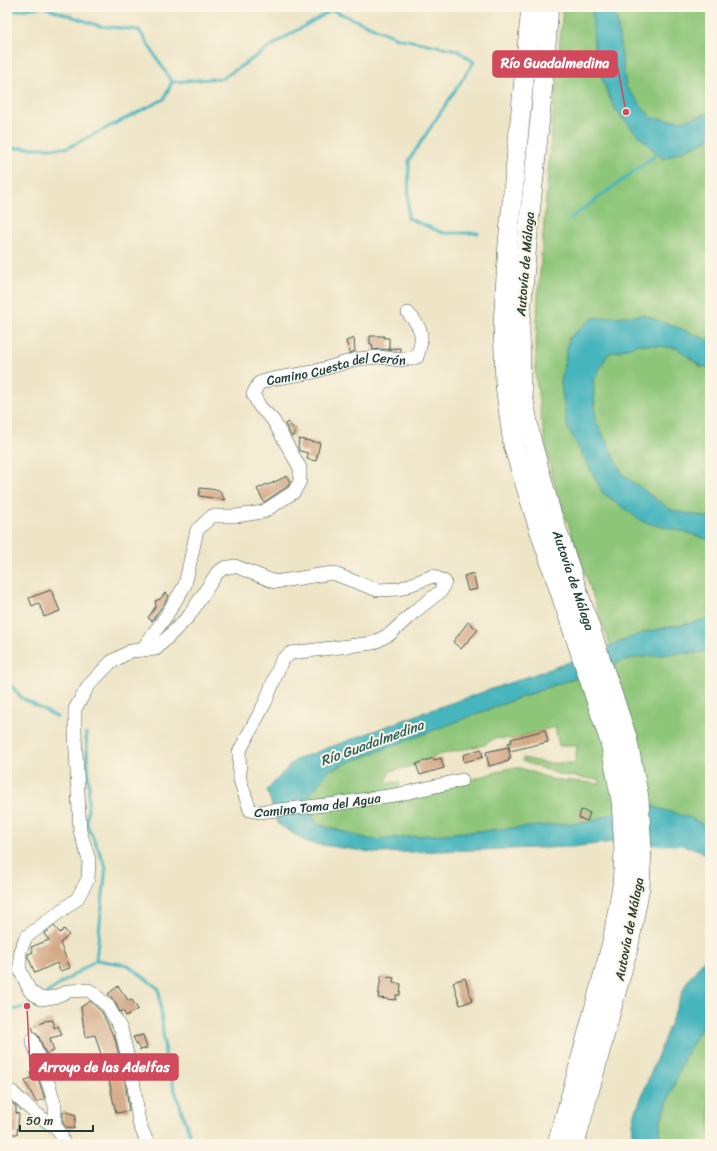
<svg xmlns="http://www.w3.org/2000/svg" width="717" height="1151" font-family="Sriracha,sans-serif">
	<rect width="100%" height="100%" fill="#fcf5e5"/>
	<filter id="ink" filterUnits="userSpaceOnUse"><feTurbulence type="fractalNoise" baseFrequency=".025" numOctaves="2"/><feDisplacementMap in="SourceGraphic" scale="8" xChannelSelector="R" yChannelSelector="G"/><feConvolveMatrix kernelMatrix="1 2 1 2 8 2 1 2 1" color-interpolation-filters="sRGB"/></filter>
	<filter id="wash" filterUnits="userSpaceOnUse"><feTurbulence type="fractalNoise" baseFrequency=".012" numOctaves="4" result="noise"/><feDisplacementMap in="SourceGraphic" scale="16" xChannelSelector="R" yChannelSelector="G"/><feGaussianBlur stdDeviation="0.9" result="paint"/><feColorMatrix in="noise" values="0 0 0 0 0 0 0 0 0 0 0 0 0 0 0 0 0 1.4 0 .05"/><feComposite in="paint" operator="in"/></filter>
	<g filter="url(#wash)">
		<rect width="100%" height="100%" fill="#eee5c7"/>
		<path fill="#8ec679" stroke="#568256" d="M563,7H592L595,61L614,108L636,133L663,159L692,147L710,139V341L684,330L644,315L593,318L569,338L561,383L567,426L681,531L710,540V619L645,632L610,646L552,477L542,424L535,371L538,298L552,123Z
			M615,7H710V113L683,121L652,119L626,87Z
			M640,344L677,348L701,367L710,366V518L671,510L623,476L596,421L593,381L608,354Z
			M710,652V828L691,818L614,813L588,822L371,840L316,824L311,811L457,784L510,768H521L551,779L600,784V780L561,775L522,761L523,758L546,763H575L577,746H559L555,727L511,739L495,738L484,745L438,755C426,764 405,768 390,771L386,783L400,782V790L308,803L307,799L329,770L516,699L628,659L668,654Z
			M710,1013V1144H659L661,1120L684,1058Z"/>
		<path fill="#46b5bd" stroke="#327978" d="M592,7H615L626,87L652,118L683,121L710,113V139L692,147L663,159L636,133L614,108L595,61Z
			M644,315L684,330L710,341V366L702,367L677,348L640,344L608,354L593,381L596,421L623,475L671,510L710,518V540L681,531L643,522L603,493L567,426L561,383L569,338L593,318Z
			M710,619V652L668,654L628,659L516,699L329,770L307,799L316,824L372,840L588,822L614,813L651,806L691,818L710,828V858L699,850L653,837L572,847L377,853L308,843L278,824L267,790L295,760L425,712L567,663L645,632Z
			M710,952V1013L684,1058L661,1120L659,1144H631L634,1116L686,983Z"/>
		<g fill="none" stroke-linecap="round" stroke-linejoin="round">
			<path stroke="#46b5bd" stroke-width="3" d="M44,7L100,26L139,30L172,82
				M7,12L39,7
				M7,148H67L164,99L172,82L223,78L284,38L332,10L397,38L457,50L474,62L409,160L408,218L443,233H478
				M570,219L660,152
				M7,681L22,698L57,717
				M86,734L89,786L87,824L106,867L96,960
				M47,993L96,960L128,965L159,989L166,1064L193,1144
				M7,1012L27,1006L31,1003"/>
			<path stroke="#46b5bd" stroke-width="17" d="M628,837H688L710,844"/>
		</g>
		<g id="blocks">
			<path fill="#d0a27f" d="M370,336H384V338H389V350L380,349L373,350L372,344H370Z
				M354,338L355,351L350,353L346,341Z
				M400,348L401,352L389,350V349Z
				M287,422L296,430L292,437L285,424Z
				M299,439L320,443L316,461L307,459L308,453L300,451L298,448Z
				M287,476L290,482L288,486L264,502L257,489L267,484L268,485Z
				M200,488L219,490L225,500L199,496Z
				M473,573L477,589L468,591L464,576Z
				M51,590L60,611L44,617L39,603L32,606L29,598Z
				M165,593L169,596L152,621L148,618L156,606L155,601L160,599Z
				M468,622L478,630L461,649L453,642Z
				M545,730L548,742L510,751L508,743L512,742L511,739Z
				M508,747L511,759H508L509,761L489,766L486,752Z
				M481,749L483,757L464,762L463,755Z
				M433,758L434,760L441,758L444,768L420,775L416,764Z
				M581,810L590,813L587,821L579,818Z
				M54,926L60,933L64,929L69,935L60,943L70,968L60,971L57,963L35,973L28,957V954L33,952L31,947L49,940L44,934Z
				M381,976L394,978L393,983L401,984L400,995H396V1000L378,998Z
				M465,978L472,1001L460,1005L453,982Z
				M118,986L129,1001L132,1000L138,1009L126,1016L123,1011L120,1012L115,1002L108,994Z
				M90,1001L102,1012L113,1035H114L125,1080L129,1111L116,1113L113,1100L108,1075H106L104,1064L95,1035L85,1037L81,1007Z
				M53,1020L54,1028L58,1026L62,1035L50,1038L54,1051L46,1054L39,1037L37,1034L34,1032L32,1027L44,1022V1021Z
				M143,1035L147,1048L140,1050L133,1037Z
				M35,1070L45,1099L36,1102L25,1081L32,1077L30,1072Z
				M7,1101L11,1102L16,1107V1113L19,1114L17,1134H7Z
				M63,1111L76,1115L74,1129L66,1127L63,1123Z"/>
		</g>
	</g>
	<g filter="url(#ink)">
		<use href="#blocks" fill-opacity="0" stroke="#3e564a" stroke-width="1"/>
		<g fill="none" stroke-linecap="round" stroke-linejoin="round">
			<g stroke="#3e564a" stroke-width="14">
				<g id="minor">
					<path id="s1" d="M142,650L156,649L189,616L217,573L224,568L235,566L275,582L332,573L377,590L399,589L433,576L445,582L441,591L414,612L390,634L373,643L291,653L282,660L265,703L239,752L240,780L250,810L259,812L335,804L401,794L462,780"/>
					<path d="M32,1040L50,1088L55,1106V1126"/>
					<path d="M7,1090L12,1092C20,1100 29,1108 38,1115C50,1125 62,1126 63,1144"/>
					<path id="s2" d="M148,1144L139,1123L133,1079L121,1029L108,1006L89,990L69,991L54,997L41,999L30,991L20,970V951L26,937L77,899L88,879L89,860L80,831L75,733V709L89,685L111,662L131,651L142,650L166,616L185,585L197,530L212,516H236L263,512L294,492L300,481V468L273,420L260,407L253,394L259,383L272,379L313,372L357,359L379,357L400,360L417,357C424,336 423,329 408,313"/>
				</g>
			</g>
			<g stroke="#3e564a" stroke-width="20">
				<g id="highway">
					<path d="M531,7L508,243L503,325L505,385L513,445L536,520L610,742L621,801L624,852L622,886L612,942L574,1084L557,1144"/>
					<path id="s3" d="M549,7L541,108L527,243L520,325L521,384L531,439L551,512L627,737L639,797L642,850L640,887L629,945L575,1144"/>
				</g>
			</g>
			<use href="#minor" stroke="#fff" stroke-width="13"/>
			<use href="#highway" stroke="#fff" stroke-width="19"/>
		</g>
	</g>
	<g text-anchor="middle" dominant-baseline="central" stroke-width="4" stroke-linejoin="round" paint-order="stroke">
		<g font-size="13" fill="#1f3d34" stroke="#fcf5e5">
			<text transform="translate(525 264) rotate(-85)">Autovía de Málaga</text>
			<text stroke="none"><textPath href="#s2" startOffset="1090">Camino Cuesta del Cerón</textPath></text>
			<text stroke="none"><textPath href="#s3" startOffset="582">Autovía de Málaga</textPath></text>
			<text stroke="none"><textPath href="#s1" startOffset="772">Camino Toma del Agua</textPath></text>
			<text transform="translate(629 929) rotate(-79)">Autovía de Málaga</text>
		</g>
		<g font-size="14" font-style="italic" fill="#2b615d" stroke="#fcf5e5">
			<text transform="translate(372 743) rotate(-20)">Río Guadalmedina</text>
		</g>
	</g>
	<path fill="none" stroke="#d1495b" stroke-width="1.5" d="M626 112L617 64M27 1006L30 1067"/>
	<g fill="#d1495b" stroke="#fcf5e5" stroke-width="1.5">
		<circle cx="626" cy="112" r="4"/>
		<circle cx="27" cy="1006" r="4"/>
	</g>
	<g fill="#d1495b" stroke="#d1495b" stroke-width="1.5">
		<rect x="493" y="51" width="124" height="26" rx="4"/>
		<rect x="30" y="1054" width="148" height="26" rx="4"/>
	</g>
	<g font-size="14" text-anchor="middle" font-weight="bold" fill="#fff">
		<text x="555" y="68">Río Guadalmedina</text>
		<text x="104" y="1072">Arroyo de las Adelfas</text>
	</g>
	<rect width="717" height="1151" fill="none" stroke="#fcf5e5" stroke-width="24"/>
	<path d="M20 1125v6h73v-6" fill="none" stroke="#1f3d34" stroke-width="2"/>
	<text x="26" y="1125" font-size="12" fill="#1f3d34" stroke="#fcf5e5" stroke-width="3" paint-order="stroke">50 m</text>
</svg>
